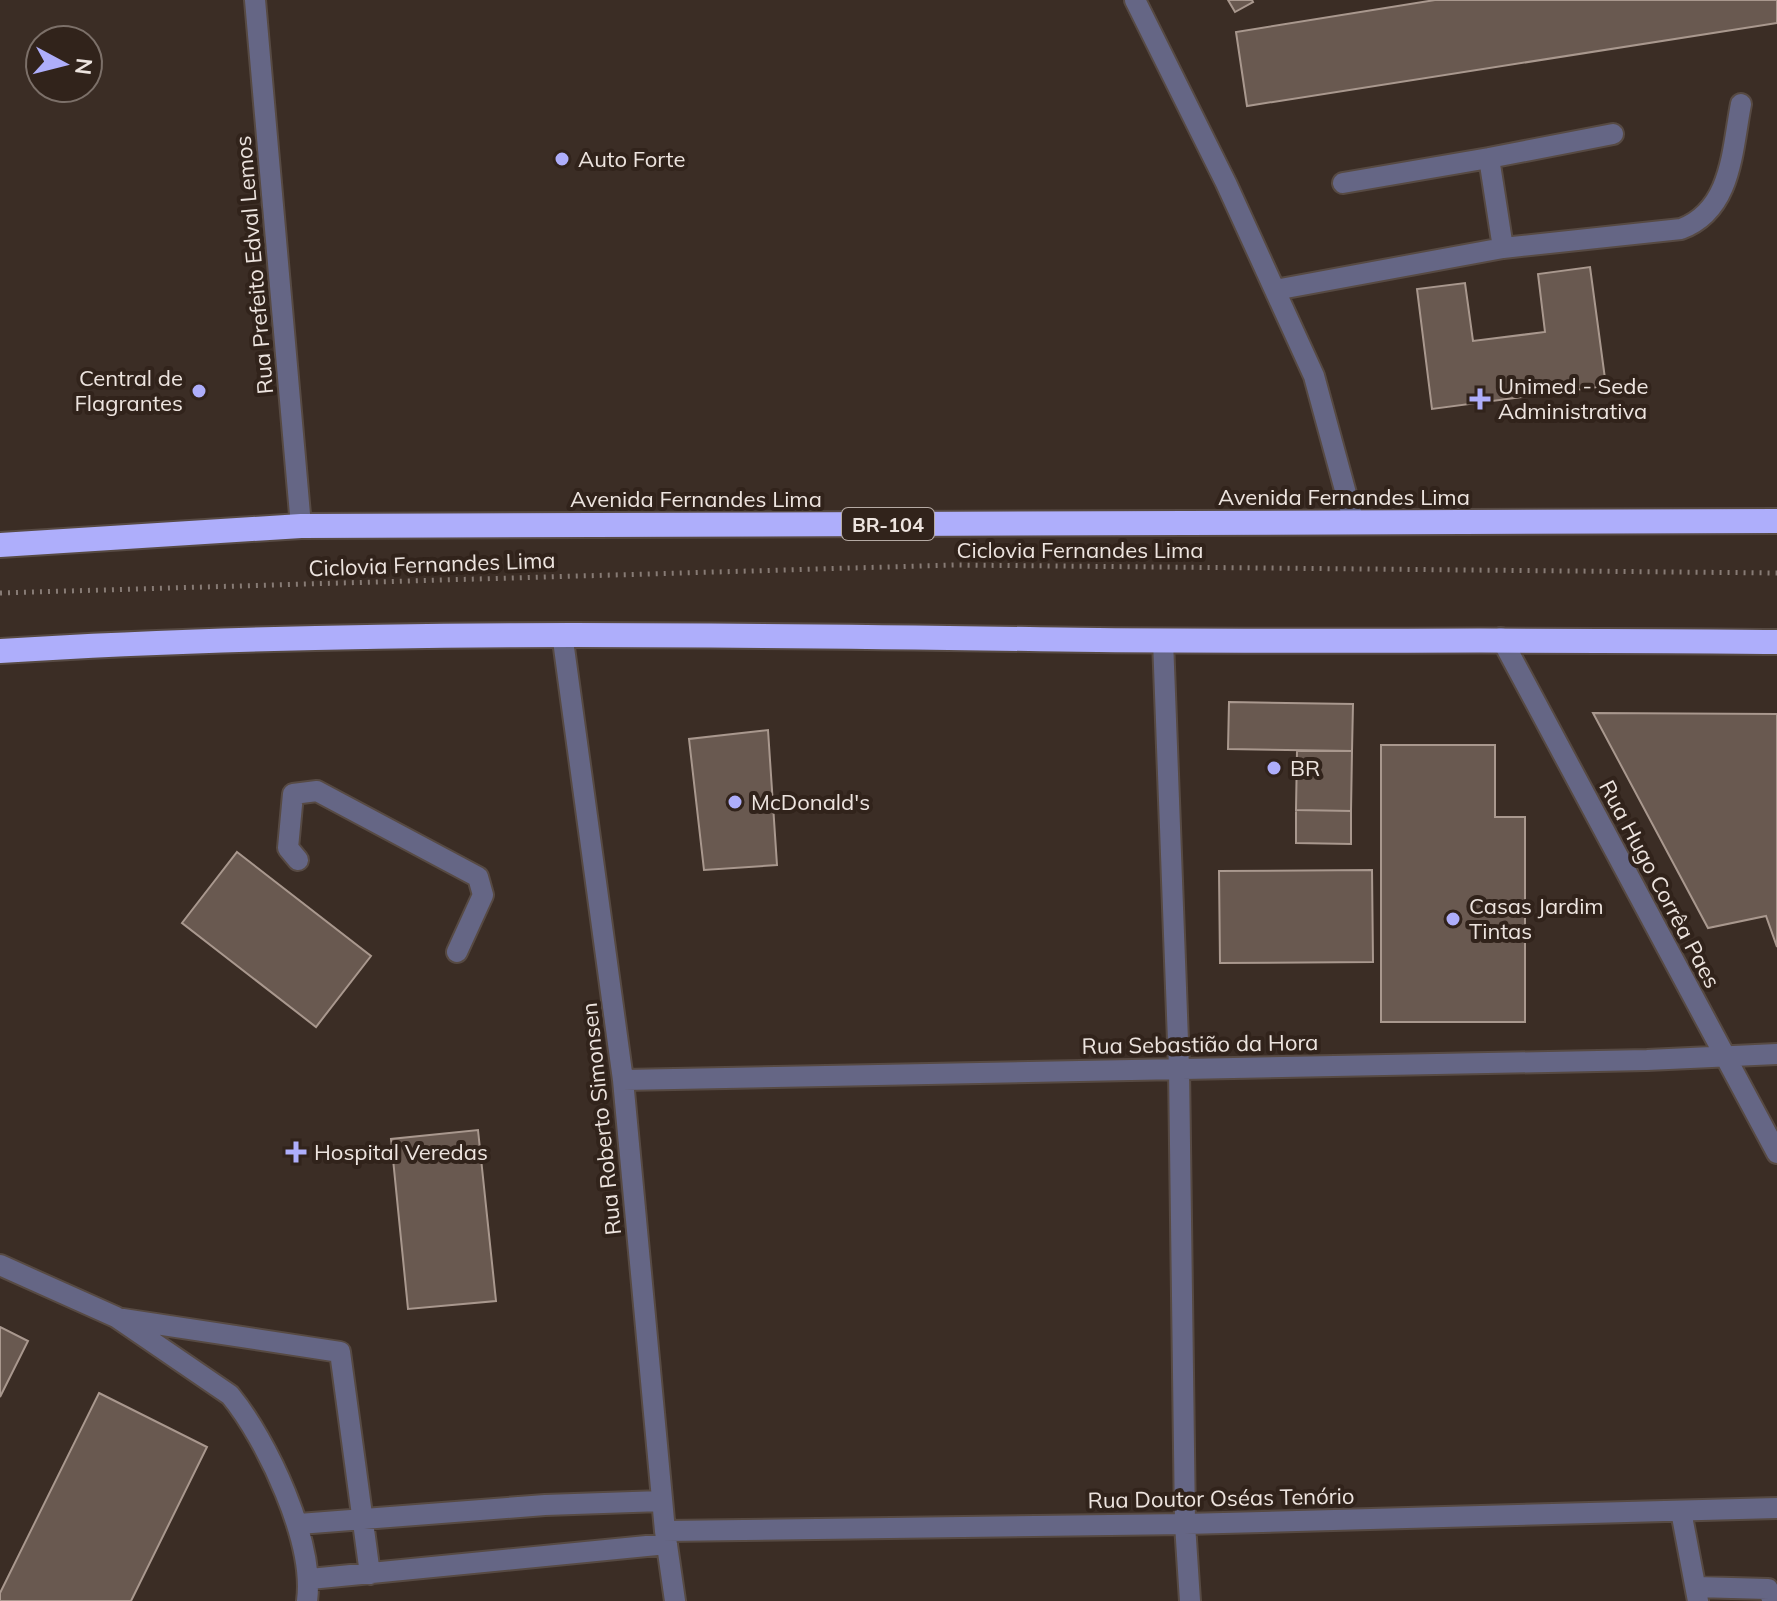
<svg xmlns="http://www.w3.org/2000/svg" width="1777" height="1601" font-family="Mulish,sans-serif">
	<rect width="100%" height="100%" fill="#3b2d25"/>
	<path fill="#695950" stroke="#a9988e" stroke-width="2" d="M1228,0H1252L1253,2L1235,12Z
		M1435,0H1777V23L1247,106L1236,32Z
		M1590,267L1606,386L1432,409L1417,289L1465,283L1473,341L1545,332L1538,274Z
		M1229,702L1353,704L1352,751L1228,749Z
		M1593,713L1777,714V947L1766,916L1708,928Z
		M768,730L777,865L704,870L689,739Z
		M1381,745H1495V817H1525V1022H1381Z
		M1297,751H1352L1351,811L1296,810Z
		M1296,810L1351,811V844L1296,843Z
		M237,852L371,956L316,1027L182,923Z
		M1372,870L1373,962L1220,963L1219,871Z
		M478,1130L496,1301L408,1309L391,1139Z
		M0,1327L28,1341L0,1397Z
		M99,1393L207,1447L131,1601H0V1593Z"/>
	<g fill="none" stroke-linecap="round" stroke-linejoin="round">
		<g stroke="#574a43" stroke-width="24">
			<path id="minor" d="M255,0L301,526
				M1135,0L1226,183L1314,376L1354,523
				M1343,183L1489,158
				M1503,248L1489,158L1613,134
				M1275,290L1503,248L1681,229C1732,210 1732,150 1741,104
				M562,633L623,1080L665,1531L675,1601
				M1501,638L1777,1153
				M1163,640L1179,1068L1185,1524L1190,1601
				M298,860L288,848L293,794L317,791L478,877L483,895L457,952
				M623,1080L1647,1060L1777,1054
				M0,1265L116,1317L230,1395C267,1440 315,1542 307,1601
				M123,1319L340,1352L370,1574
				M1681,1511L1698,1601
				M299,1524L545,1505L662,1501
				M665,1531L1185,1524L1777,1508
				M310,1579L667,1544
				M1696,1587L1768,1589L1773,1601"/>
		</g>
		<g stroke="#574a43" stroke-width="28">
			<path id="highway" d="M0,545L301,526L1777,521
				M0,651C366,628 732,635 1098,640C1324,642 1551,639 1777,642"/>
		</g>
		<path stroke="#877b75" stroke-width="5" stroke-dasharray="2 6" stroke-linecap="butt" d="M0,593L954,565L1777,573"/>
		<use href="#minor" stroke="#656685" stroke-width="20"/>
		<use href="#highway" stroke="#aeaefb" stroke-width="24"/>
	</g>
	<g fill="#aeaefb" stroke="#31231b" stroke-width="3">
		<circle cx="562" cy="159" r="8"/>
		<circle cx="199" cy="391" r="8"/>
		<path d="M1476 387h8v8h8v8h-8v8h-8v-8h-8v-8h8z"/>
		<circle cx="1274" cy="768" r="8"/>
		<circle cx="735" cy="802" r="8"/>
		<circle cx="1453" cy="919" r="8"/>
		<path d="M292 1140h8v8h8v8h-8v8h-8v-8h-8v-8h8z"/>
	</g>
	<g text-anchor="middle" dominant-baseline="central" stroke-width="8" stroke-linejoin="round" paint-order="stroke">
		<rect fill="#31231b" stroke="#b5aaa4" stroke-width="2" x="842" y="508" width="92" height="32" rx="6"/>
		<g font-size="20" font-weight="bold" fill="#ede4df">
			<text x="888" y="524">BR-104</text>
		</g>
		<g font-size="22" fill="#ede4df" stroke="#31231b" text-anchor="start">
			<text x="578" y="159">Auto Forte</text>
			<text x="183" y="378" text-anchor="end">Central de<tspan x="183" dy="25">Flagrantes</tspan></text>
			<text x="1498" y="386">Unimed - Sede<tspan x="1498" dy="25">Administrativa</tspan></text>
			<text x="1290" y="768">BR</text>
			<text x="751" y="802">McDonald's</text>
			<text x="1469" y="906">Casas Jardim<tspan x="1469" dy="25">Tintas</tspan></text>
			<text x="314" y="1152">Hospital Veredas</text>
		</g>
		<g font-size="22" fill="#ede4df" stroke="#31231b">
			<text transform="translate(254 265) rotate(-95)">Rua Prefeito Edval Lemos</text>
			<text x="1344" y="497">Avenida Fernandes Lima</text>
			<text x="696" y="499">Avenida Fernandes Lima</text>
			<text x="1080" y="550">Ciclovia Fernandes Lima</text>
			<text transform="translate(432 564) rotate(-2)">Ciclovia Fernandes Lima</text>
			<text transform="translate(1660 884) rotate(62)">Rua Hugo Corrêa Paes</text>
			<text transform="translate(1200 1044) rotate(-1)">Rua Sebastião da Hora</text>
			<text transform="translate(601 1119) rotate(-96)">Rua Roberto Simonsen</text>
			<text transform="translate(1221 1498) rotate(-1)">Rua Doutor Oséas Tenório</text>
		</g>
	</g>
	<g transform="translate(64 64) rotate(97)"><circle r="38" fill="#31231b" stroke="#7c7069" stroke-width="2"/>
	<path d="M0-6L14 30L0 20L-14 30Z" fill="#aeaefb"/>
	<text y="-12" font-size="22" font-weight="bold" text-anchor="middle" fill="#ede4df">N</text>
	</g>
</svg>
